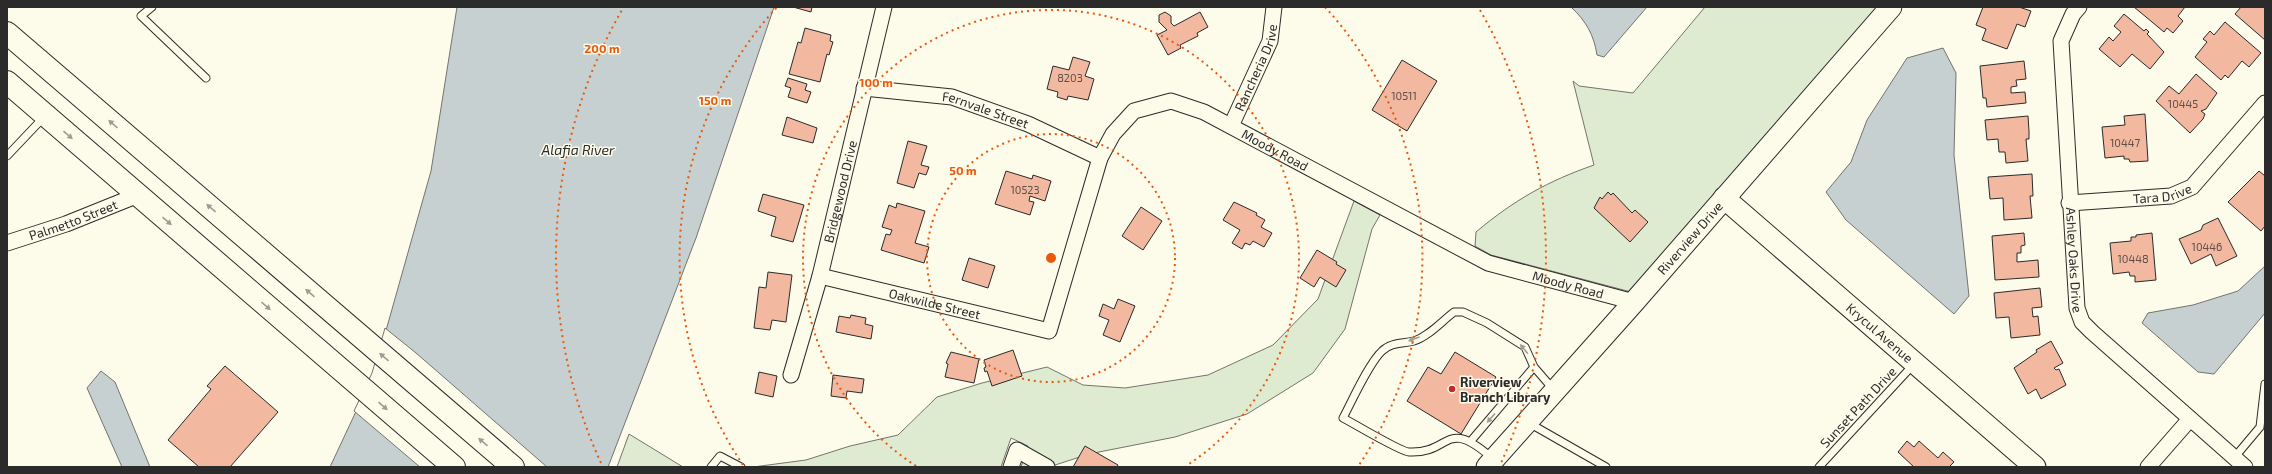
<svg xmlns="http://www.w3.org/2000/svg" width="2272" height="474" font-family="'Exo 2',sans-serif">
	<rect width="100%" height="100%" fill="#fdfbea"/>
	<path fill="#deebd1" stroke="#74746e" d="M1705,7H1878L1631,292L1491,255L1475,246L1476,232C1514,200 1548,181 1594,165L1573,81L1579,86L1633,93Z
		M1354,201L1380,215L1372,229L1345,329L1313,373L1247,414L1175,437L1089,454L1049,467H1021L1028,446L1011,438L1001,467H753L806,460L850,446L898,435L937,397L982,383L1047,367L1083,385L1125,388L1208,375L1273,345L1318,299Z
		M629,434L683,467H617Z"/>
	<path fill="#c7d0d0" stroke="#74746e" d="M457,7H774L696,238L608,467H330L374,373L431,171Z
		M1571,7H1647L1604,57L1597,55C1594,35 1586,21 1571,7Z
		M1943,48L1956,73L1954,155L1969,296L1954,314L1846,220L1826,192L1851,162L1867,120L1907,58Z
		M2265,266V313L2214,374L2198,372L2142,323L2148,313L2193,305L2238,291Z
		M101,371L115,382L150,467H122L87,388Z"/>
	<path fill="#fdfbea" stroke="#74746e" d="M385,328L416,353L547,467H420L354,411L372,373Z"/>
	<path fill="#f2b8a0" stroke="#2b2b2b" d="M793,7H812L811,12Z
		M1983,7H2019L2031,11L2025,27L2017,24L2007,49L1982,40L1986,29L1976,25Z
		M2134,7H2185L2178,16L2183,21L2173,33L2167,28L2164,32Z
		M2241,7H2265V40L2235,14Z
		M1165,12L1171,16V23L1174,26L1200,12L1208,27L1197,33L1198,36L1180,45L1181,48L1168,55L1157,35L1167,30L1159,22V15Z
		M2124,14L2144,31L2146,29L2149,32L2147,34L2164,52L2150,69L2132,54L2120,67L2099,49L2109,37L2113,41L2121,32L2114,26Z
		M2225,22L2261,53L2249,67L2242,61L2228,78L2225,75L2221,80L2195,57L2207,42L2203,39L2210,31L2214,35Z
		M805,28L831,35L830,41L833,42L829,55L827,54L820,82L789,74L798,42L801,43Z
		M1073,57L1090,62L1085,76L1094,79L1088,100L1068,96L1067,100L1057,97L1058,92L1047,89L1053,66L1069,70Z
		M1402,60L1437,81L1407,131L1372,110Z
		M2024,61L2026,79L2016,80L2017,86L2011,87V93L2025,92L2026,103L1987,107L1986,98H1983L1980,66Z
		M2196,74L2217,93L2206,109L2201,111L2205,114L2203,119L2190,133L2156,101L2169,86L2179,94Z
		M788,78L807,84L805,90L811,92L807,103L788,97L791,88L785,86Z
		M2145,114L2148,161L2130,162L2129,159H2124V156L2105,158L2102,127L2125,125L2124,116Z
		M2028,116L2029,131V139H2026L2028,161L2006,163L2005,152H1999L1998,139L1987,140L1985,120Z
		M787,117L817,128L813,143L782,135Z
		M908,141L927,146L921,165L929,167L926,175L919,173L914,188L897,183Z
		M1006,171L1032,179L1033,175L1051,181L1045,201L1030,196L1029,201L1034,202L1030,215L995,204Z
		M2259,171L2265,176V226L2261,231L2228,202Z
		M2032,174L2033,196H2030L2032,218L2004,220L2003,198L1990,199L1988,177Z
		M1608,192L1611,195L1613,193L1632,213L1635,210L1648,222L1630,242L1594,208L1600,197L1602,199Z
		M763,194L804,205L793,242L771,236L776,217L758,211Z
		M1234,202L1257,213L1256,215L1265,220L1261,227L1272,233L1264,247L1253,241L1250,245L1245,243L1242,249L1232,243L1240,230L1223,220Z
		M897,203L925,211L915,243L929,247L924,263L881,250L886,234L890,235L892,230L882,227L889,205L896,208Z
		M1141,207L1162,221L1143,250L1122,236Z
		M2218,218L2237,256L2216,266L2211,254L2191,264L2179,239L2201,230L2203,225Z
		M2024,233L2025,245L2021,246V253H2017V262L2038,260L2039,277L1995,280L1992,236Z
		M2152,233L2156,280L2135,282V276H2130L2129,272L2113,274L2110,243L2131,241V237H2136V235Z
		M1317,250L1337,262L1336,264L1346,270L1336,287L1320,277L1314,287L1300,278Z
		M969,258L995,266L988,288L962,280Z
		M768,272L792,275L786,322L772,320L770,330L754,328L759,287L766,288Z
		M2040,288L2042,307L2032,308L2033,317L2038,316L2040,335L2011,338L2009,317L1996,318L1994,293Z
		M1118,299L1135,306L1120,342L1103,335L1109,320L1099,316L1103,304L1114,309Z
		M851,315L866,318L865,324L873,326L871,339L836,332L839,316L850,318Z
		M2051,341L2063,363L2054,368L2056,370L2059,369L2066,385L2041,399L2036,389L2028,394L2014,368L2037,352L2036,350Z
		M1013,350L1022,376L992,386L987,371L985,372L984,368L986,367L984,360Z
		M951,352L979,359L974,383L945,377L948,364L946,363Z
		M1455,352L1496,377L1461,434L1407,401L1428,367L1441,374Z
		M225,366L278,412L230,467H199L168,440L211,389L207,386Z
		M759,372L777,376L773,397L755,393Z
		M833,375L864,379L862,393L847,391L846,398L831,396Z
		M1907,441L1914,447L1919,441L1938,458L1943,452L1954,462L1949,467H1914L1898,452Z
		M1085,446L1118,465L1117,467H1073Z"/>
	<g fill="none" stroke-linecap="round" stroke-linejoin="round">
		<g stroke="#2b2b2b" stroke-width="9">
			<path id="lane" d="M152,7L141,16L206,78
				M7,156L44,117
				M1529,423L1606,467
				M1470,442L1534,367
				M1492,458C1444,416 1452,454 1409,452C1401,452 1353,423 1343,418C1352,401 1369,363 1382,351C1391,342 1403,344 1414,341C1429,336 1441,322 1454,312H1463L1487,323L1525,347L1534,367L1553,389
				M2234,458L2260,427L2265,384
				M711,467L720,456L741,467
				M1819,467L1914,364"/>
		</g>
		<g stroke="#2b2b2b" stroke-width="17">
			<g id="street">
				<path id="s1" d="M2079,7L2073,14L2061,41L2077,308L2082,322L2092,332L2245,467"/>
				<path id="s2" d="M864,88L952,97L1028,124L1100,158"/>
				<path id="s3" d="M1231,126L1270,41L1274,7"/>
				<path id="s4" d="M2069,203L2171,196L2192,187L2265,103"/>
				<path id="s5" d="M7,243L66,224L138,195"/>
				<path id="s6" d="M820,276L1049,331L1100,158L1113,134L1134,111L1171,101L1204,112L1488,263L1634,302"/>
				<path id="s7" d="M791,375L820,276L884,7"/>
				<path d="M1011,467L1017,450L1047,467"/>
				<path d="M2148,467L2190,419"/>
			</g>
		</g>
		<g stroke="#2b2b2b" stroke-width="23">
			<g id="secondary">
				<path id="s8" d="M1724,198L2035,467"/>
				<path id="s9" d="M1487,467L1634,302L1891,7"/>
			</g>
		</g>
		<g stroke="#2b2b2b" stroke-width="24">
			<path id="primary" d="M7,33L513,467
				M7,82L454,467"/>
		</g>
		<use href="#lane" stroke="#fdfbea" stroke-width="7"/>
		<use href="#street" stroke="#fdfbea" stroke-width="15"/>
		<use href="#secondary" stroke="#fdfbea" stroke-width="21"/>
		<use href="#primary" stroke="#fdfbea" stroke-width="22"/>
	</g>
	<defs><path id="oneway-solid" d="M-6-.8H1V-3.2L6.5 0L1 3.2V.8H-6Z"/></defs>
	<g fill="#9e9d94">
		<use href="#oneway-solid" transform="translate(113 124) rotate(-139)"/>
		<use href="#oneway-solid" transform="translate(68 135) rotate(41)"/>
		<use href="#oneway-solid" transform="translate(211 208) rotate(-139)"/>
		<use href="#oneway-solid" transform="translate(167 221) rotate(41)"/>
		<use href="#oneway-solid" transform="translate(310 293) rotate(-139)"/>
		<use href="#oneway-solid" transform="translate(266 306) rotate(41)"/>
		<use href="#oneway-solid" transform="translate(1414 339) rotate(160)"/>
		<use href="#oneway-solid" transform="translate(1524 349) rotate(-129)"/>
		<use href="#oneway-solid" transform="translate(384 357) rotate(-139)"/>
		<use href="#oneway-solid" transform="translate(383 406) rotate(41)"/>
		<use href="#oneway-solid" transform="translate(1491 418) rotate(131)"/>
		<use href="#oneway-solid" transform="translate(483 442) rotate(-139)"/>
	</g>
	<g fill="none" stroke="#e8590c" stroke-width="2" stroke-dasharray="2 4">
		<circle cx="1051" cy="258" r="124"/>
		<path d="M916 466A248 248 0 1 1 1186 466"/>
		<path d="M743 465A371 371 0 0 1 777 7M1325 7A371 371 0 0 1 1359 465"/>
		<path d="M601 463A495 495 0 0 1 622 10M1480 10A495 495 0 0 1 1501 463"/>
	</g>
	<circle fill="#c62828" stroke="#fdfbea" stroke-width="1.5" cx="1452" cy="389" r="4"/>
	<g text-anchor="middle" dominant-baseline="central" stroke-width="3" stroke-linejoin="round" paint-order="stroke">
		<g font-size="11" fill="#5d4e48">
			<text x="1070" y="77">8203</text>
			<text x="1404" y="95">10511</text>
			<text x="2183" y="103">10445</text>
			<text x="2125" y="142">10447</text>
			<text x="1025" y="189">10523</text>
			<text x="2207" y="246">10446</text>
			<text x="2133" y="258">10448</text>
		</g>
		<g font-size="13" fill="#2b2b2b" stroke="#fdfbea">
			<text stroke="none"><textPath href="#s3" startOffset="64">Rancheria Drive</textPath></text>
			<text stroke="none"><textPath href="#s2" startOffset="124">Fernvale Street</textPath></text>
			<text stroke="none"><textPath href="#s6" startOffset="628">Moody Road</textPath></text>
			<text stroke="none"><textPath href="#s4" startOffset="94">Tara Drive</textPath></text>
			<text stroke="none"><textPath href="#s7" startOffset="190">Bridgewood Drive</textPath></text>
			<text stroke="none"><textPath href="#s5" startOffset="70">Palmetto Street</textPath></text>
			<text stroke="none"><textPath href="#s9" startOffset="306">Riverview Drive</textPath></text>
			<text stroke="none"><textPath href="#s1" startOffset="258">Ashley Oaks Drive</textPath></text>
			<text stroke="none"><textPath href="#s6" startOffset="952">Moody Road</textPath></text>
			<text stroke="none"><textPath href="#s6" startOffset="118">Oakwilde Street</textPath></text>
			<text stroke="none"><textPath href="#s8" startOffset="206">Krycul Avenue</textPath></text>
			<text transform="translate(1858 407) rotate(-47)">Sunset Path Drive</text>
		</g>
		<g font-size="13" font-weight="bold" fill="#2b2b2b" stroke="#fdfbea" text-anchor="start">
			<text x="1460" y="382">Riverview<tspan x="1460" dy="15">Branch Library</tspan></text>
		</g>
		<g font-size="14" font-style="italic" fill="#2b2b2b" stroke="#fdfbea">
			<text x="578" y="149">Alafia River</text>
		</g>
	</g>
	<circle cx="1051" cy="258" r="6" fill="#e8590c" stroke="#fdfbea" stroke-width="2"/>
	<g font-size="12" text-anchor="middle" font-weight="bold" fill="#e8590c" stroke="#fdfbea" stroke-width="3" stroke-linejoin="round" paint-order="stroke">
		<text x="602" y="53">200 m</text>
		<text x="876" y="87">100 m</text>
		<text x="715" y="105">150 m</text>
		<text x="963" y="175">50 m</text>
	</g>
	<rect width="2272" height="474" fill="none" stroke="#2b2b2b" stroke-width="16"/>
</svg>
